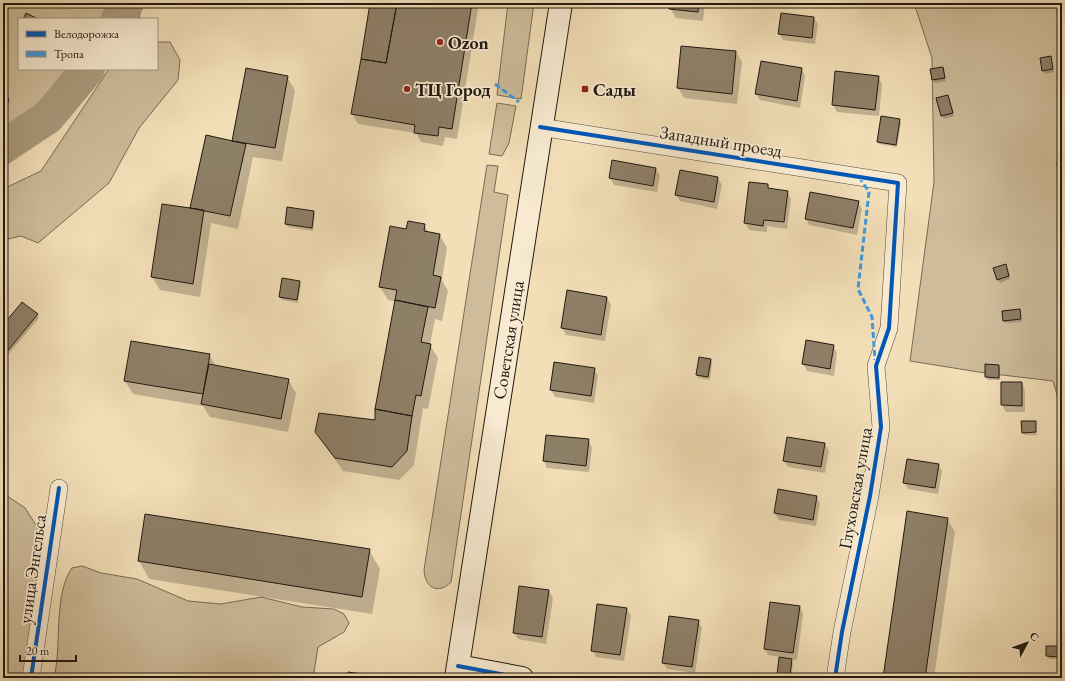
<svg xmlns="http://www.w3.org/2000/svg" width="1065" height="681" font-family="'EB Garamond',serif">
	<rect width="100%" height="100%" fill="#f2deb7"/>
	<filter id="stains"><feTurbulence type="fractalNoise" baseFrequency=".005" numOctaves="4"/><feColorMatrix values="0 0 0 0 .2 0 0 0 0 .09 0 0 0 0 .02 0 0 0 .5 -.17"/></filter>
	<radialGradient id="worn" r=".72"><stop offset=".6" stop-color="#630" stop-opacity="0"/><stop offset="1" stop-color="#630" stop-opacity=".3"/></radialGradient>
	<path fill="#cebc9b" stroke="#786a56" d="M3,3H142L139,19H19V69H101L43,139L3,167Z
		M508,3H534L521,99L497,95Z
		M914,3H1062V412L1053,381L985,373L910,361L934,182L932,58Z
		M157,42H170L180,60L178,80L139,128L109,183L38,243L21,236L3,240V189L41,171L109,69H157Z
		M497,103L516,106L509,143L502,156L489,154Z
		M487,165L498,166L494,192L508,195L451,582C438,595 425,588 424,570Z
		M3,493L25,508L47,542L34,678H3Z
		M82,566L101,573L137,579L188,601L221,604L261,597L302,607L334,609L344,614L349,623L344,632L318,647L313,678H54C62,646 53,595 72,568Z"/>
	<path fill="#0003" d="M371,3H479L457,139L445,137L443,146L421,142L416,133L358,124L352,114Z
		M670,3H705L703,21L676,18L670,8Z
		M861,3H869L863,6Z
		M870,3H881L882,5L873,8Z
		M1033,3H1049V6L1035,8Z
		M814,18L818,24L815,44L783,40L779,33Z
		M736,52L742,62L737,104L684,98L678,88Z
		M1051,58L1054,72L1045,74L1043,71Z
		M1061,64H1062V79Z
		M942,68L946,81L935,83L933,80Z
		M802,69L805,76L800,108L760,100L756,94Z
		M287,77L295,90L282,161L253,157L238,229L211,223L200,297L160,290L152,277L191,209L233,142Z
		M878,77L882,84L879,116L837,112L833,105Z
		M3,97L10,102L5,115L3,114Z
		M949,99L954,116L944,119L942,116Z
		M899,120L901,123L897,147L879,144L878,141Z
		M656,169L660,175L657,192L614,185L610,178Z
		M718,178L722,185L717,209L680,201L676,195Z
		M750,183L768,185L770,190L787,192L791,199L787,229L767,226V232L749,230L745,223Z
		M858,202L862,209L857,235L809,225L806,219Z
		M314,212L315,215L313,231L288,227L286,224Z
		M424,225L429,233L440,235L447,248L442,280L448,291L442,321L435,319L430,345L438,358L428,409L423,408L414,465L399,480L343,471L316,432L376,421L396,302L388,300L380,287L407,230Z
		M1007,268L1010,279L1000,283L998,280Z
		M300,282L301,285L298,303L282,300L280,297Z
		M607,298L611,305L605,341L566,335L562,328Z
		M1020,310L1022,322L1005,323L1004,320Z
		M37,315L39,318L7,356L3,353V327Z
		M807,342L833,346L837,353L834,376L807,371L803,364Z
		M209,355L216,366L288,379L296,393L288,432L210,417L203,406L133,394L125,381Z
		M699,358L711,360L712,363L710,380L698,378L697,375Z
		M555,363L594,369L598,376L594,403L555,397L551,390Z
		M998,366L1000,369V380H988L986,377Z
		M1002,383H1022L1025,390V412H1006L1002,405Z
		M1035,422L1037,435H1024L1023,432Z
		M588,440L592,447L589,472L547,468L544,461Z
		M825,444L829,451L825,473L788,467L784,461Z
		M938,465L942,471L938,494L908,489L904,482Z
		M816,497L820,503L816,526L779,520L775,513Z
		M146,515L369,550L380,569L372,614L149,579L139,561Z
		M947,519L955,532L934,678H884Z
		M549,591L553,598L546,644L518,639L514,633Z
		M800,607L803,614L797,660L790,659L793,663L791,678H780L778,675L780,657L768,655L765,649Z
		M627,609L631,616L624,661L596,657L592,650Z
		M698,621L702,628L695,673L667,669L663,663Z
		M1058,647L1060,650L1059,659H1049L1047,656Z"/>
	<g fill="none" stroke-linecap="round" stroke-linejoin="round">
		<path stroke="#ab9b7e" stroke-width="34" d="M118,19L127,3
			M3,147L48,117L88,69"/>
	</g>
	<path fill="#8e7f67" stroke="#211810" d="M370,3H397L386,63L361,59Z
		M397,3H472L452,129L439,127L438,136L414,133L415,125L351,114L361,59L386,63Z
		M669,3H699L698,12L669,9Z
		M26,13L38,19H23Z
		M781,13L814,17L812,38L778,34Z
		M681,46L736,51L732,94L677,88Z
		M1051,56L1053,69L1042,71L1040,58Z
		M761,61L802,68L797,101L755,94Z
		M943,67L945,78L932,80L930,69Z
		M246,68L288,76L275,148L232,141Z
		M835,71L879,76L875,110L832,105Z
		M948,95L953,113L941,116L936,98Z
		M3,96L9,99L3,112Z
		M881,116L900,119L896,145L877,142Z
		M206,135L246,144L230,216L190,208Z
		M612,160L656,168L653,186L609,178Z
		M1062,162V187L1059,188L1057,163Z
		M680,170L718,177L714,202L675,195Z
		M749,182L768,184V188L788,191L784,222L764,220L763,226L744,223Z
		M810,192L859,201L853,228L805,219Z
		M162,204L204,210L193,284L151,277Z
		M287,207L314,211L312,228L285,224Z
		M408,221L425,224L424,231L440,234L433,275L441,277L435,308L395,300L397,290L379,287L390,226L406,229Z
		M1006,264L1009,276L997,280L993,268Z
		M282,278L300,281L297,300L279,297Z
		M567,290L607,297L601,335L561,328Z
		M395,300L428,307L421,342L431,344L421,396L416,395L412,416L375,409Z
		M22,302L38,314L5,354L3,352V325Z
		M1020,309L1021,319L1003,321L1002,311Z
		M806,340L834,345L830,369L802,364Z
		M131,341L210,354L203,394L124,381Z
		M699,357L711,359L708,377L696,375Z
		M554,362L595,368L591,396L550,390Z
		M209,364L289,379L281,419L201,404Z
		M985,364L999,365V378L985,377Z
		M1001,382H1022V406L1001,405Z
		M375,409L412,416L407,451L392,467L335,458L315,432L319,413L375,420Z
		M1021,421H1036V432L1022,433Z
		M546,435L589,439L586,466L543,461Z
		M787,437L825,443L821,467L783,461Z
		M907,459L939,464L935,488L903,483Z
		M778,489L817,496L813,520L774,513Z
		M907,511L948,518L925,678H883Z
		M145,514L370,549L362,597L138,561Z
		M519,586L549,590L542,637L513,633Z
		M770,602L800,606L793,653L764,649Z
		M597,604L627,608L620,655L591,651Z
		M669,616L699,620L692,667L662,663Z
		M1046,646H1059L1058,657L1046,656Z
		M779,657L792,659L790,676L777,675Z
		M348,672L390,678H347Z"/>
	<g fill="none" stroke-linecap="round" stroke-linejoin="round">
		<g stroke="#554a3a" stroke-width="18">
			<path id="street" d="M540,127L898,183L889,328L876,366L881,427L870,496L842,632L835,678
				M31,678L59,488"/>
		</g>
		<g stroke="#211810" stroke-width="24">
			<path id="secondary" d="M458,666L522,678
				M456,678L561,3"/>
		</g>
		<use href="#street" stroke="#f7ead0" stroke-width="17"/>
		<use href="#secondary" stroke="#f7ead0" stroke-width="22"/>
		<path stroke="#3c9ade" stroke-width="3" stroke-dasharray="6 3" stroke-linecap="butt" d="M495,84L519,102
			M859,177L869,192L858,289L872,317L875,360"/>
		<g stroke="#f7ead0" stroke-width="6">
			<path id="cycleway" d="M540,127L898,183L889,328L876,366L881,427L870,496L842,632L835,678
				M458,666L522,678
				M31,678L59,488"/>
		</g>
		<use href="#cycleway" stroke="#0057b8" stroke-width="4"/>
	</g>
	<g fill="#8f2418" stroke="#f7ead0" stroke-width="1.5">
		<circle cx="440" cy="42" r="4"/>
		<circle cx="407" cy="89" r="4"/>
		<rect x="581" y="85" width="8" height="8" rx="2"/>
	</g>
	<g text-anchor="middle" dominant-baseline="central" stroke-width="3.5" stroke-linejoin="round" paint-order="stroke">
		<g font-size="18" font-weight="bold" fill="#211810" stroke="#f7ead0" text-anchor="start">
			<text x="448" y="42">Ozon</text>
			<text x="415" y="89">ТЦ Город</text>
			<text x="593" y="89">Сады</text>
		</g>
		<g font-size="18" fill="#211810" stroke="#f7ead0">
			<text transform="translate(721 141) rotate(9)">Западный проезд</text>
			<text transform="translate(508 340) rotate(-81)">Советская улица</text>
			<text transform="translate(855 488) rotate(-80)">Глуховская улица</text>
			<text transform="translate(32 569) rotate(-82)">улица Энгельса</text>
		</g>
	</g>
	<rect width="1065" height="681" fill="none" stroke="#f2deb7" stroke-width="16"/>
	<rect x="4" y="4" width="1057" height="673" fill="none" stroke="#211810" stroke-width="2"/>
	<rect x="8" y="8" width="1049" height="665" fill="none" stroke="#211810"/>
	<rect x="18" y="18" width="140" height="52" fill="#f7ead0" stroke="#a19683"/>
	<rect x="26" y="31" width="20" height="6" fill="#0057b8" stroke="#a19683"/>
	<text x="54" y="38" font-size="12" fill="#211810">Велодорожка</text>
	<rect x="26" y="51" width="20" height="6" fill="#3c9ade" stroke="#a19683"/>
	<text x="54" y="58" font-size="12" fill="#211810">Тропа</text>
	<g transform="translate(1027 643) rotate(49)" stroke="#f7ead0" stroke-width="3" paint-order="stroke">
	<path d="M0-3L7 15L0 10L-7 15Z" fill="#211810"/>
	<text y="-6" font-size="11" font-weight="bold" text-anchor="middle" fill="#211810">С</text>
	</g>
	<path d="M20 655v6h56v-6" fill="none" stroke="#211810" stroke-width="2"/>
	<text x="26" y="655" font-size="12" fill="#211810" stroke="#f7ead0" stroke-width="3" paint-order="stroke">20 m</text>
	<rect width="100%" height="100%" filter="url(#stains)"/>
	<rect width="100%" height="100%" fill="url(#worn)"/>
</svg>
